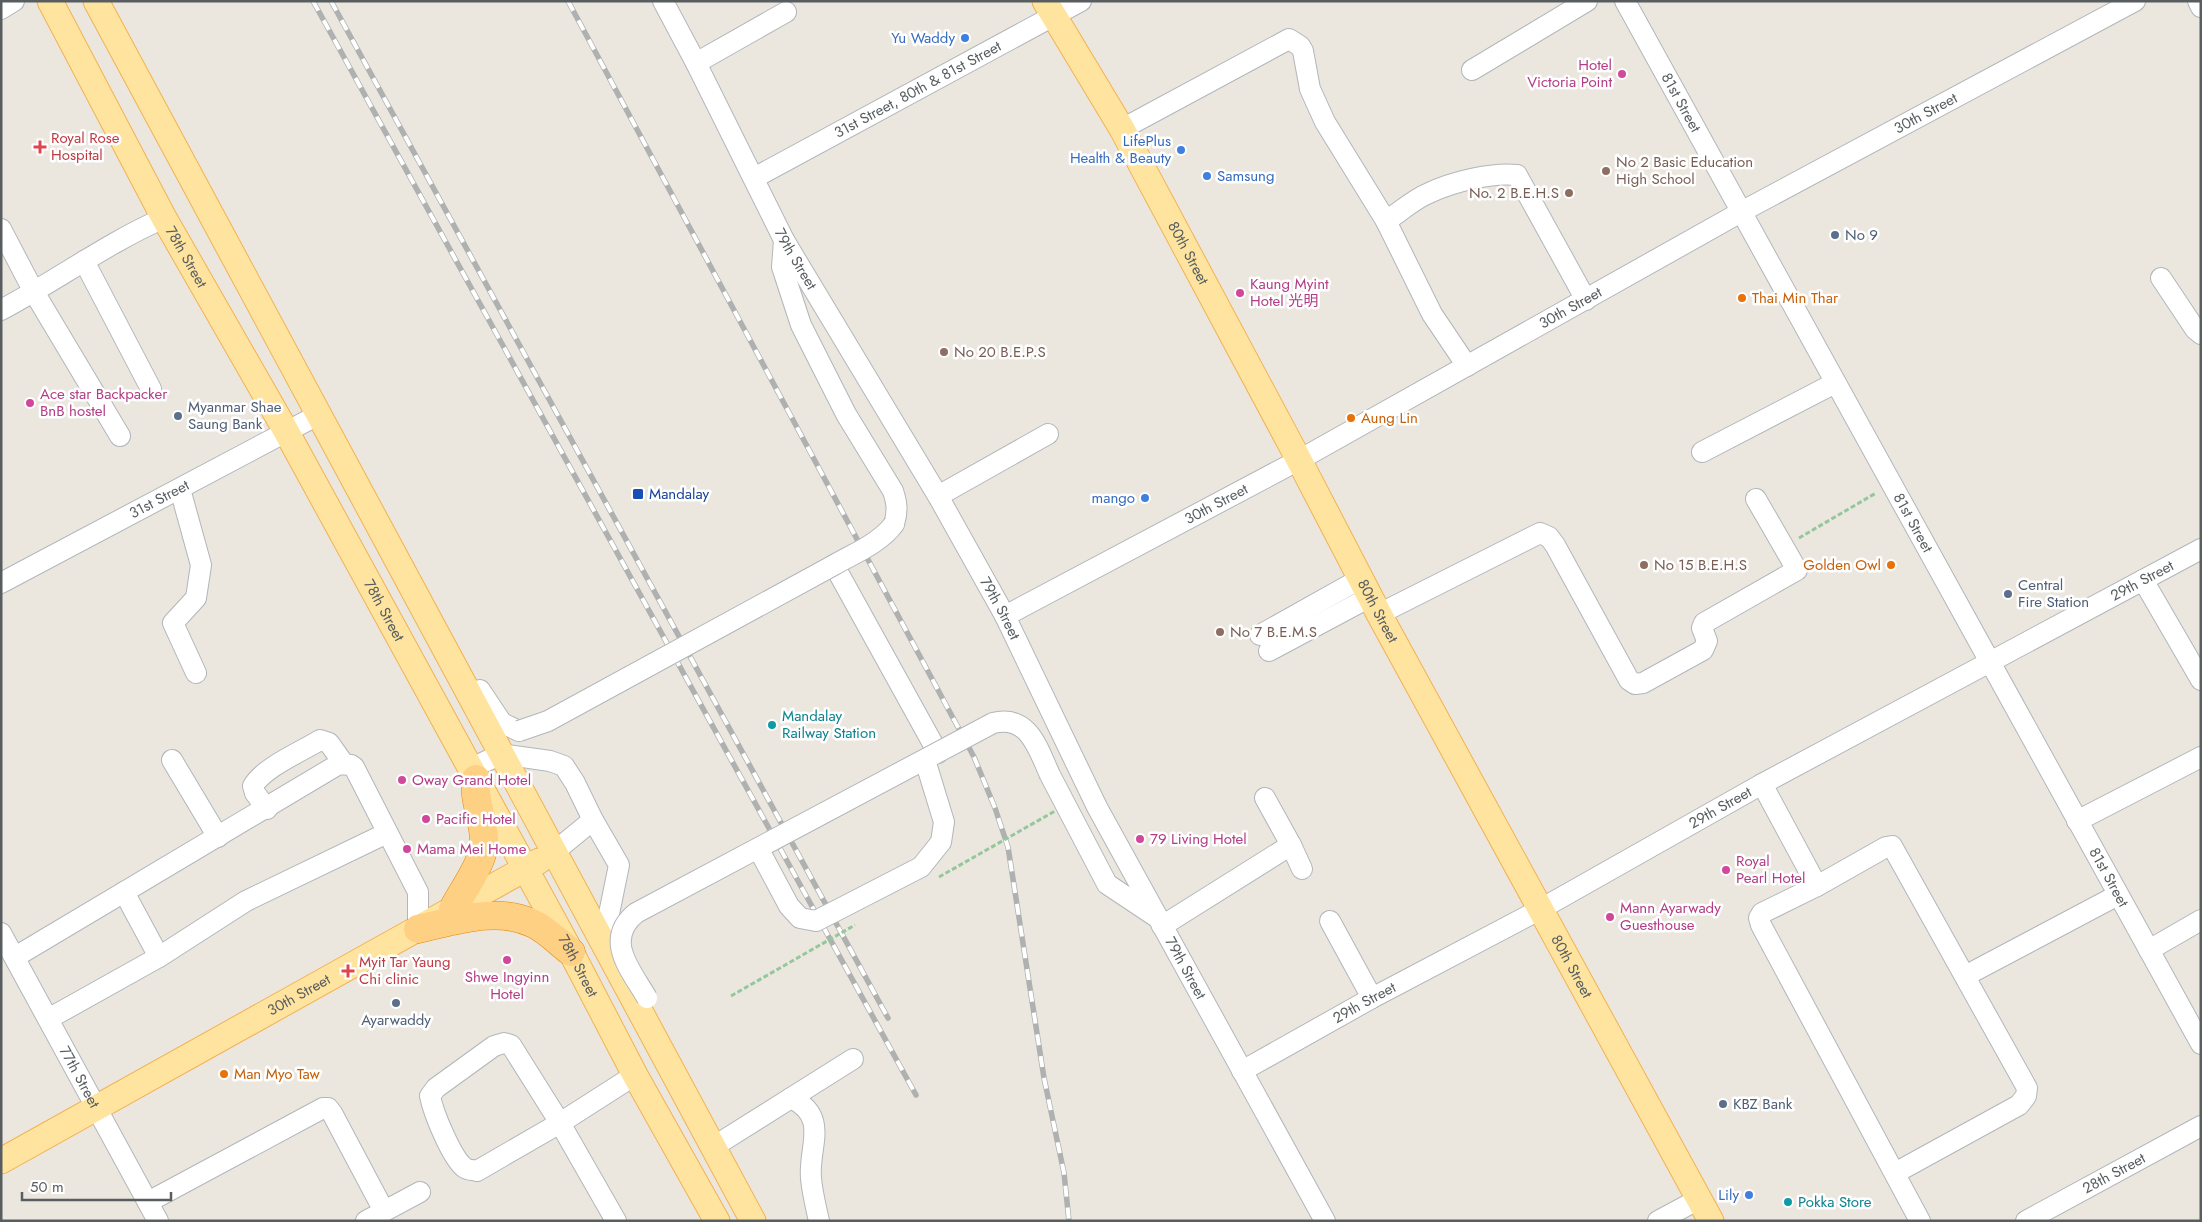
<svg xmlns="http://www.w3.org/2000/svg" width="2202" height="1222" viewBox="0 0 2202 1222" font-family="Jost,'Noto Sans SC',sans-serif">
<rect width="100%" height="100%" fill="#ebe7df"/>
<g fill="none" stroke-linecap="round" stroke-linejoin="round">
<defs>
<g id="minor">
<path id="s1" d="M663,1L696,63L784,240L938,496L1005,616L1097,807L1325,1221"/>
<path id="s2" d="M1625,1L2201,1044"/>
<path d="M2198,1L2201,7"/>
<path d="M1,9L14,1"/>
<path d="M696,63L786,12"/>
<path d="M1472,70L1587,1"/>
<path d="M1122,129L1289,39L1300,46L1303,51L1310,89L1325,122L1386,221L1432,314L1467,366"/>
<path id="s3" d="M754,178L1081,1"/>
<path d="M1386,221C1400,212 1414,199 1429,193C1452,182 1492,172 1517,175L1586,300"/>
<path d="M1,229L34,292L120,436"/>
<path d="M784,240L782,267L801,325L846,414L893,491C897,503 898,511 894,524"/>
<path d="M84,261L151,389"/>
<path d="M2161,278L2195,329L2201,334"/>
<path d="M1,310C56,281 107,243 164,218"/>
<path d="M1702,452L1835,383"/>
<path d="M180,489L201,565L196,598L173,623L196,673"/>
<path d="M938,496L1048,434"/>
<path d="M834,565L938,753"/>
<path d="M2143,580L2201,680"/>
<path id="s4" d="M1,583L318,415"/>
<path d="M1379,614L1540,533L1549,537L1555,545L1629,680L1635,684L1643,683L1703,650L1707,641L1702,628L1704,623L1797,570L1756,499"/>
<path id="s5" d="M1005,616L1299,460L1741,212L2135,1"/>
<path d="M1260,635L1360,579"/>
<path d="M1269,651L1370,597"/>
<path d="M480,690L502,723L519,731"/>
<path d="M172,760L218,837"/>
<path d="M470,769L501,754L550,761L564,766L575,783L593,820L619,865L603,943"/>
<path d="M1050,775L1107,884L1155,916"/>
<path d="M1762,784L1817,886"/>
<path d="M267,809L255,793L253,786C264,767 301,752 320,740L329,743L344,764"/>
<path d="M2077,821L2201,757"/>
<path d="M1291,845L1302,869"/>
<path d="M554,852L593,820"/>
<path d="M124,892L159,957"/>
<path d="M1330,921L1372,998"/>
<path d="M1162,926L1291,845L1265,798"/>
<path id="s6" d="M1,933L158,1221"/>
<path d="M2149,950L2201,920"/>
<path d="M15,957L339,764L351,765L354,767L418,892V929"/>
<path d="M1965,976L2118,895"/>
<path d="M48,1019L159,957L246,901L387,833"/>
<path id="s7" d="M1242,1071L1372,998L1539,910L1762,784L2201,549"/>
<path d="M791,1098L853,1059"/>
<path d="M713,1147L791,1098C830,1117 808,1147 811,1178C812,1192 816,1207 819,1221"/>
<path d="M1895,1173L2019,1105L2026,1096L2027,1088L1892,846L1886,847L1817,886L1762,913L1759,918L1761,925L1920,1221"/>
<path d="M148,1202L323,1108H328L332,1113L384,1211"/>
<path d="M366,1221L420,1192"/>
<path d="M616,1221L560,1123L511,1045L504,1043L494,1046L436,1088L430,1096C433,1112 452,1159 465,1168C468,1170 473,1170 477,1171L560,1123L635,1075"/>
<path d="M1658,1221L1699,1199"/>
<path id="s8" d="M2026,1221L2201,1126"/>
</g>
<g id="major">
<path id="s9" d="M50,1L164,218L286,431L571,952L635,1075L717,1221"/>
<path d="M96,1L753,1221"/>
<path id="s10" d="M1045,1L1122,129L1299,460L1379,614L1711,1221"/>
<path id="s11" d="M1,1161L539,861"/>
</g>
<path id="highway" d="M453,909C462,891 485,861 484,841C484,819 473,801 476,779
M418,929C455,921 497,906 534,924C548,931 559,943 571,952"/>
</defs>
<use href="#minor" stroke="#b2b6ba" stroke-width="22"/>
<use href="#major" stroke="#f2b151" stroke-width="27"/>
<use href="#highway" stroke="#ea8500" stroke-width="29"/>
<path stroke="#95c79d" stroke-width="3" stroke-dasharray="5 2.5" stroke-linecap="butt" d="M1799,538L1876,493"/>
<use href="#minor" stroke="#fff" stroke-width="20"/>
<use href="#major" stroke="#ffe4a0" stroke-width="25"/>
<use href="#highway" stroke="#fdd084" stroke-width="28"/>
<defs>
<path id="rail" d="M313,1L916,1095
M331,1L888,1018
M568,1L974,757L995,808L1008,847L1044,1078L1064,1173L1069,1221"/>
</defs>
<use href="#rail" stroke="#afb0b0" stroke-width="5.5"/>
<use href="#rail" stroke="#fff" stroke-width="4" stroke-dasharray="11" stroke-linecap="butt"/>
<defs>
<path id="minor-bridge" d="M519,731L548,721L834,565C855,553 880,543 894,524
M758,848L789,906L800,918L816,921L921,867L941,842L944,822L925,760
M647,998C631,970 603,940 636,913L993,723C1029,714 1038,749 1050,775"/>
</defs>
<use href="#minor-bridge" stroke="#b2b6ba" stroke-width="22" stroke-linecap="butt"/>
<path stroke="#95c79d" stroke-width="3" stroke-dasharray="5 2.5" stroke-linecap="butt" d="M939,877L1055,811
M731,996L855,925"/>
<use href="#minor-bridge" stroke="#fff" stroke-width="20"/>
</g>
<g fill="#3f7fe0" stroke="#fff" stroke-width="2">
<circle cx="965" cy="38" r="5"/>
<circle cx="1181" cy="150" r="5"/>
<circle cx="1207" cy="176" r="5"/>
<circle cx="1145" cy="498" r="5"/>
<circle cx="1749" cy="1195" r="5"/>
</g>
<g fill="#d1479c" stroke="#fff" stroke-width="2">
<circle cx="1622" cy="74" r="5"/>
<circle cx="1240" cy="293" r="5"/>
<circle cx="30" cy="403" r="5"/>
<circle cx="402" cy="780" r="5"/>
<circle cx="426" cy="819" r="5"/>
<circle cx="1140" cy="839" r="5"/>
<circle cx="407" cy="849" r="5"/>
<circle cx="1726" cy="870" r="5"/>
<circle cx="1610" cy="917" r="5"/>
<circle cx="507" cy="960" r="5"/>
</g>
<g fill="#e0444e" stroke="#fff" stroke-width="2">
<path d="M37.5 139.5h5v5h5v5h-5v5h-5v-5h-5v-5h5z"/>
<path d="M345.5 963.5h5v5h5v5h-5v5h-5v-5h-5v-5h5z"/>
</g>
<g fill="#8d6e63" stroke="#fff" stroke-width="2">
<circle cx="1606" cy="171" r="5"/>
<circle cx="1569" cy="193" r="5"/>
<circle cx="944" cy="352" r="5"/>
<circle cx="1644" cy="565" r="5"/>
<circle cx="1220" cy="632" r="5"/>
</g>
<g fill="#5c6f8a" stroke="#fff" stroke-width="2">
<circle cx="1835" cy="235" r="5"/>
<circle cx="178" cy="416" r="5"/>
<circle cx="2008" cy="594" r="5"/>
<circle cx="396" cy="1003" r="5"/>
<circle cx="1723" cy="1104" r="5"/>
</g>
<g fill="#e8710a" stroke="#fff" stroke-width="2">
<circle cx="1742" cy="298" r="5"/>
<circle cx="1351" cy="418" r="5"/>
<circle cx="1891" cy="565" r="5"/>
<circle cx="224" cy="1074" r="5"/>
</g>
<rect fill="#1a4fb4" stroke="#fff" stroke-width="2" x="632" y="488" width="12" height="12" rx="2.5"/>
<g fill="#0f9aa8" stroke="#fff" stroke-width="2">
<circle cx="772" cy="725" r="5"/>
<circle cx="1788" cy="1202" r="5"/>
</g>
<g text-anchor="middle" stroke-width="5" stroke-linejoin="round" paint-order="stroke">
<g font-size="15" fill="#366cbe" stroke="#fff" text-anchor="end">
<text x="955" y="43">Yu Waddy</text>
<text x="1171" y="146">LifePlus<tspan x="1171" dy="17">Health &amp; Beauty</tspan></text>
<text x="1217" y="181" text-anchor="start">Samsung</text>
<text x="1135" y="503">mango</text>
<text x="1739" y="1200">Lily</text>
</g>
<g font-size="15" fill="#b23c85" stroke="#fff" text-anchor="start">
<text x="1612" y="70" text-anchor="end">Hotel<tspan x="1612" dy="17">Victoria Point</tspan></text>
<text x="1250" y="289">Kaung Myint<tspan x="1250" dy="17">Hotel 光明</tspan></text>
<text x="40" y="399">Ace star Backpacker<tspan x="40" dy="17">BnB hostel</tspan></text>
<text x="412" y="785">Oway Grand Hotel</text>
<text x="436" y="824">Pacific Hotel</text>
<text x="1150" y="844">79 Living Hotel</text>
<text x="417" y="854">Mama Mei Home</text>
<text x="1736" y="866">Royal<tspan x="1736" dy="17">Pearl Hotel</tspan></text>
<text x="1620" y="913">Mann Ayarwady<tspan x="1620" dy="17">Guesthouse</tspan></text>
<text x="507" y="982" text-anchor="middle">Shwe Ingyinn<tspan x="507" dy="17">Hotel</tspan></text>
</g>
<g font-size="15" fill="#585d60" stroke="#fff">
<text dy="5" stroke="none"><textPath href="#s3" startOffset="186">31st Street, 80th &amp; 81st Street</textPath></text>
<text dy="5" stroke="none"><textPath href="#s2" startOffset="116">81st Street</textPath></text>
<text dy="5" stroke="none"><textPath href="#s5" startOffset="1049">30th Street</textPath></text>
<text dy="5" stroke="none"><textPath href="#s10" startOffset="290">80th Street</textPath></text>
<text dy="5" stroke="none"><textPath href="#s9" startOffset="290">78th Street</textPath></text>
<text dy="5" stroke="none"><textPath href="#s1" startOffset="290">79th Street</textPath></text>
<text dy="5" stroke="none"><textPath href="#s5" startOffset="644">30th Street</textPath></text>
<text dy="5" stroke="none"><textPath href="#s4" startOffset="179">31st Street</textPath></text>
<text dy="5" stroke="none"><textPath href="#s5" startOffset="239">30th Street</textPath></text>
<text dy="5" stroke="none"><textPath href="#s2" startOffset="596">81st Street</textPath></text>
<text dy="5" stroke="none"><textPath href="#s7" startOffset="1025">29th Street</textPath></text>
<text dy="5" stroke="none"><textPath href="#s1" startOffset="695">79th Street</textPath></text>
<text dy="5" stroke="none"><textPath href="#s9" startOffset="695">78th Street</textPath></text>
<text dy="5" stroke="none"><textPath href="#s10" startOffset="695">80th Street</textPath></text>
<text dy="5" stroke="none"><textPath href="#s7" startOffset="546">29th Street</textPath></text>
<text dy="5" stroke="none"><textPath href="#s2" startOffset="1001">81st Street</textPath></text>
<text dy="5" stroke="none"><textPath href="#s9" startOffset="1100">78th Street</textPath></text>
<text dy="5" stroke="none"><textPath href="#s10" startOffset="1100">80th Street</textPath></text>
<text dy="5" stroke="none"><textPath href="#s1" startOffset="1100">79th Street</textPath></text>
<text dy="5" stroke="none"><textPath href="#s11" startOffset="341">30th Street</textPath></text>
<text dy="5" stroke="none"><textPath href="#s7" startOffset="140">29th Street</textPath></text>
<text dy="5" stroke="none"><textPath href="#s6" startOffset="164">77th Street</textPath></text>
<text dy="5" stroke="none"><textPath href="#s8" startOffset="100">28th Street</textPath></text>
</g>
<g font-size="15" fill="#be3a42" stroke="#fff" text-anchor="start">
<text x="51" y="143">Royal Rose<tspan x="51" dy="17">Hospital</tspan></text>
<text x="359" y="967">Myit Tar Yaung<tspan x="359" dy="17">Chi clinic</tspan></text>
</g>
<g font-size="15" fill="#785e54" stroke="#fff" text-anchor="start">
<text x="1616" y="167">No 2 Basic Education<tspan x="1616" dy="17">High School</tspan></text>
<text x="1559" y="198" text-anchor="end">No. 2 B.E.H.S</text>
<text x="954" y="357">No 20 B.E.P.S</text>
<text x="1654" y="570">No 15 B.E.H.S</text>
<text x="1230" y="637">No 7 B.E.M.S</text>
</g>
<g font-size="15" fill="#4e5e75" stroke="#fff" text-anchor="start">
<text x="1845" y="240">No 9</text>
<text x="188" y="412">Myanmar Shae<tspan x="188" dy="17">Saung Bank</tspan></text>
<text x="2018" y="590">Central<tspan x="2018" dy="17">Fire Station</tspan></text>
<text x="396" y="1025" text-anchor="middle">Ayarwaddy</text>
<text x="1733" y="1109">KBZ Bank</text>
</g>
<g font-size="15" fill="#c56008" stroke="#fff" text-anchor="start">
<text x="1752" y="303">Thai Min Thar</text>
<text x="1361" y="423">Aung Lin</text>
<text x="1881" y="570" text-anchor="end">Golden Owl</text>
<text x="234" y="1079">Man Myo Taw</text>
</g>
<g font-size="15" fill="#164399" stroke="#fff" text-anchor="start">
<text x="649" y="499">Mandalay</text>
</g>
<g font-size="15" fill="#0d838f" stroke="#fff" text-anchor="start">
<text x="782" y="721">Mandalay<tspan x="782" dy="17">Railway Station</tspan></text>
<text x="1798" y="1207">Pokka Store</text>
</g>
</g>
<rect width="2202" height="1222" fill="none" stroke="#585d60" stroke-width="5"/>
<path d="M22 1192v8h149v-8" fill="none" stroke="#585d60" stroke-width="2.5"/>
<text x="30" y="1192" font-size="15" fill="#585d60" stroke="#ffffff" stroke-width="4" paint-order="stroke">50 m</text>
</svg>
